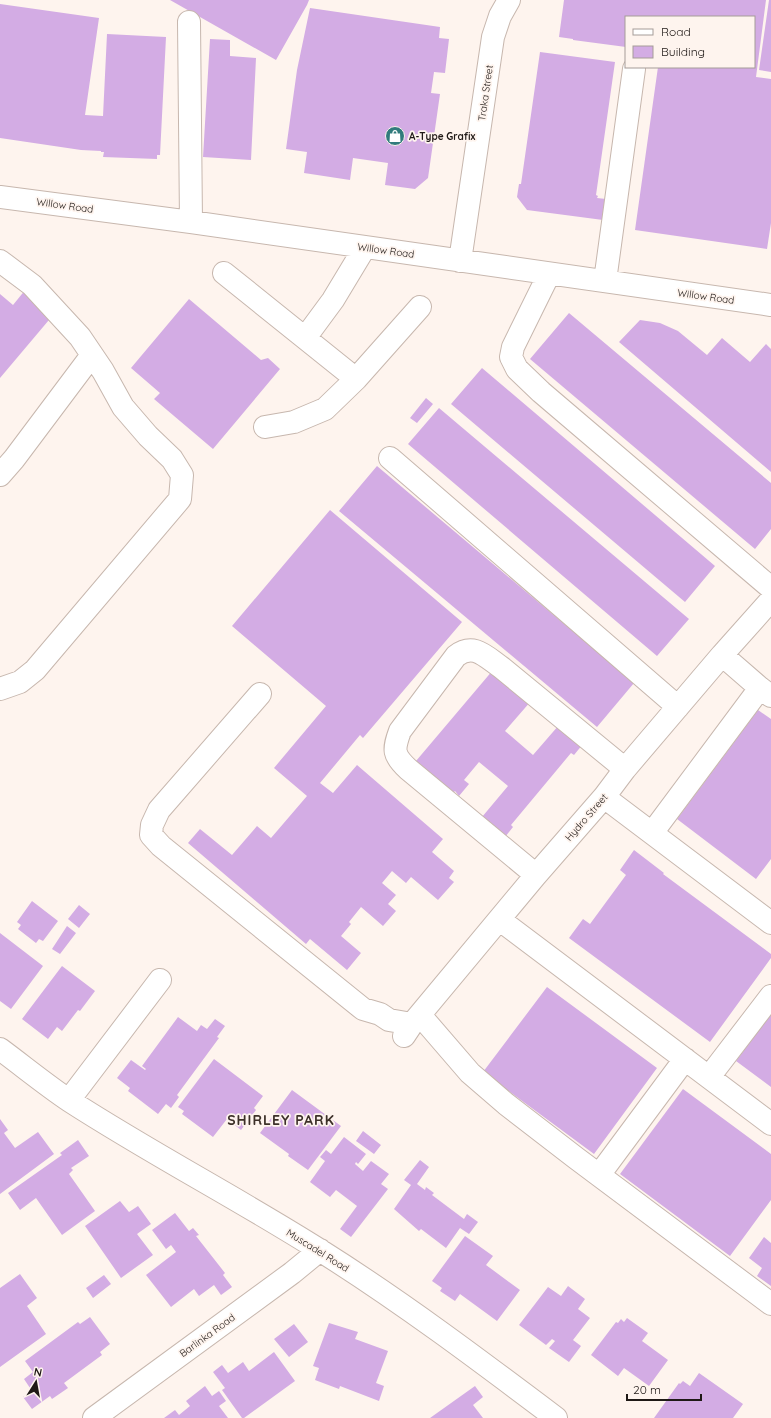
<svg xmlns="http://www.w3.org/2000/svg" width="771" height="1418" viewBox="0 0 771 1418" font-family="Quicksand,sans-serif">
<rect width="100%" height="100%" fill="#fef4ee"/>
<path fill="#d3ace4" d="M170,0H309L307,5L276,60Z
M564,0H766L756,77L771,79V223L767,249L635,230L658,67H754V17H626V47L573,40V39L559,37Z
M769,0H771V72L759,70Z
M0,4L99,18L85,115L103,116L107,34L166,37L160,155H157V159L103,157L104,152H101V151L81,150L0,138Z
M310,8L440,27L439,38L449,39L445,73L434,72L431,93L440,94L428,178L415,189L385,185L388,163L353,158L350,180L304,173L307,152L286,149L297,70Z
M210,39L230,40V56L256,58L251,160L203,157Z
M540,52L615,62L596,195L598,196L597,198L606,199L603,220L527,210L517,197L519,184H521Z
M26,289L54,314L0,378V294L13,305Z
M189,299L261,360L268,358L280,369L213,449L154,399L160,393L131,368Z
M569,313L771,483V529L755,549L530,359Z
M640,320L660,323L678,331L707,355L722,338L750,362L766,344L771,349V472L619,342Z
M482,368L715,566L685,602L451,404Z
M426,398L433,404L417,423L410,418Z
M439,408L689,619L657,656L408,444Z
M377,466L634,683L597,727L339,511Z
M330,510L462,622L363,738L360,735L320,783L333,793L357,765L443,839L432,852L454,871L449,878L454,882L438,900L411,877L406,883L392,871L382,883L396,895L388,904L396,911L383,926L361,907L349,922L351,924L341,936L361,953L347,970L310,939L306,944L188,843L200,829L232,855L257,826L271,838L307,796L274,768L326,706L232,626Z
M493,670L531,701L505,731L533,755L559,725L583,744L574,755L571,753L511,825L513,827L505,837L482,817L508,786L479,762L464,780L469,784L459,796L455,791L453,793L416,761Z
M758,710L771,719V859L756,879L677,819Z
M634,850L664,873L663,874L771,954V958L710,1042L569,938L583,919L590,924L626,875L620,870Z
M32,901L58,921L43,941L39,939L36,943L18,929L21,925L17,922Z
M79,905L90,914L79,928L68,919Z
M67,926L76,933L60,954L52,949Z
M0,933L43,966L11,1009L0,1001Z
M62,966L95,991L80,1011L78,1010L62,1031L57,1027L48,1039L22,1019Z
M547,987L657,1068L594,1154L483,1072Z
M771,1014V1087L736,1061Z
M178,1017L197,1031L201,1025L207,1029L215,1019L225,1026L217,1037L219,1038L177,1095L179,1097L171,1108L166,1104L158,1114L128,1091L130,1088L117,1078L131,1060L145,1070L146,1069L142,1066Z
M214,1059L263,1096L254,1108L256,1110L241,1130L227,1119L213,1137L182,1114L184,1111L178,1107Z
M683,1089L771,1154V1200L730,1256L620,1174Z
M292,1090L341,1126L308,1170L288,1156L289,1154L260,1133Z
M0,1119L8,1130L4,1133L15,1148L38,1132L54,1154L0,1194Z
M363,1131L381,1145L374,1154L356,1141Z
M344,1137L366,1154L358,1164L356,1162L355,1164L363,1171L371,1161L389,1174L381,1184L388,1189L351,1237L340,1229L357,1206L336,1190L330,1197L310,1182L325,1161L320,1157L326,1150L331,1154Z
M78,1140L89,1156L71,1168L73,1170L69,1174L95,1211L62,1235L36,1198L20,1210L8,1193L62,1155L60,1153Z
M420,1160L429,1167L417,1184L425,1190L426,1187L434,1193L432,1195L464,1219L467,1214L478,1222L469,1234L460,1228L446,1248L421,1229L419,1231L394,1209L411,1185L404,1180Z
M120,1201L129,1212L138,1206L151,1224L137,1234L153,1255L121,1278L85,1226Z
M175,1213L189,1231L193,1228L199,1235L196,1236L225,1273L223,1275L232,1287L221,1295L214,1285L199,1296L194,1289L171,1307L146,1275L176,1252L171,1245L166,1249L152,1230Z
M465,1236L493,1256L486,1265L520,1290L497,1321L460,1294L455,1301L440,1291L442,1288L432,1281Z
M764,1237L771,1243V1286L757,1276L762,1268L749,1258Z
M20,1274L37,1298L27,1306L46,1334L0,1367V1288Z
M104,1275L111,1284L93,1298L86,1288Z
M568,1286L585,1299L578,1309L590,1318L573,1340L581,1346L569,1362L549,1348L555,1341L552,1339L546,1345L519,1325L548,1287L561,1296Z
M90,1317L110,1344L100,1352L102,1355L64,1383L68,1388L52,1399L50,1396L32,1409L23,1397L32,1391L24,1379L33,1372L25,1361L78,1322L80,1324Z
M627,1318L648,1333L642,1341L668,1360L649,1386L624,1368L618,1376L591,1355L616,1322L618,1323L621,1319L624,1322Z
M329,1323L358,1332L355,1339L388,1351L376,1383L384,1386L379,1401L340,1386L339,1389L315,1380L319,1368L313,1366Z
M294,1324L308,1342L289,1357L274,1339Z
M274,1352L295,1381L244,1418H242L222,1390L225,1388L213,1372L222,1365L228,1373L243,1362L249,1371Z
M699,1373L743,1404L733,1418H654L679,1383L680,1384L683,1381L690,1386Z
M205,1386L212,1396L219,1391L226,1401L219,1406L228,1418H164L175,1410L179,1415L190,1406L186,1401Z
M475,1386L483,1397L473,1405L483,1418H430Z"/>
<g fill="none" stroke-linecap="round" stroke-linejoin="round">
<defs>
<path id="minor" d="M189,22L191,222
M0,197L191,222L771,305
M0,261L32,285L80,337L103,371L123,407L148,436L172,459L182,475L180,499L35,670L20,682L0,689
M460,261L493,37L500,16L509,0
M224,273L356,379
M549,274L513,347L511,357L517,369L541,392L771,588
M605,281L634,69
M305,338L333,300L365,247
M265,427L294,422L325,409L356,379L420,307
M390,458L678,707
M0,475L14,459L92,355
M722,655L760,688L771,696
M260,694L159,810L152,825L151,835L161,846L363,1009L380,1014L389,1020L412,1024
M604,797L771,923
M652,833L760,688
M536,875L408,769C393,755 393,750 400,731L456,656C474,642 486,657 502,668L625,769
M500,920L771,1124
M420,1015L470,1073L506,1104L576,1158L771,1304
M404,1036L412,1024L536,875L604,797L625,769L722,655L771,600
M0,1049C23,1066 46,1085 70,1101C152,1154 239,1199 321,1251C402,1302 479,1360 556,1418
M709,1077L771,996
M69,1100L160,980
M599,1175L685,1059
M94,1418L292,1273L320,1250"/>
</defs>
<use href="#minor" stroke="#c7b7ae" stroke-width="24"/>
<use href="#minor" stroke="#fff" stroke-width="22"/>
</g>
<defs>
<symbol id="shop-disc" viewBox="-11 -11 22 22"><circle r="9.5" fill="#317b7c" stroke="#fef4ee"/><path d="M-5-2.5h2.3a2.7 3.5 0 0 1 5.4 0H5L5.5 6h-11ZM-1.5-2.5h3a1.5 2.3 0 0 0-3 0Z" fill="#fff"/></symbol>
</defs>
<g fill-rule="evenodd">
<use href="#shop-disc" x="384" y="125" width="22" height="22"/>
</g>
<g text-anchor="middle" stroke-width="3.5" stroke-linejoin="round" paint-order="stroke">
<g font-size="10" fill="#1f1916" stroke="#fef4ee">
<text transform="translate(485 93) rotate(-82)" y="4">Traka Street</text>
<text transform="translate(65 205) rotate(8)" y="4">Willow Road</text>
<text transform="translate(386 250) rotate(8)" y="4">Willow Road</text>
<text transform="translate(706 296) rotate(8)" y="4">Willow Road</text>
<text transform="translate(586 817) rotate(-49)" y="4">Hydro Street</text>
<text transform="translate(318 1250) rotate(32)" y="4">Muscadel Road</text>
<text transform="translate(207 1335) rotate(-36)" y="4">Barlinka Road</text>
</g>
<g font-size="10" font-weight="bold" fill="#1f1916" stroke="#fef4ee" text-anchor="start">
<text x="409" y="140">A-Type Grafix</text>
</g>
<g font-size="14" font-weight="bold" letter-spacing="1" fill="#3d3029" stroke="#fef4ee">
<text x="281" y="1125">SHIRLEY PARK</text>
</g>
</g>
<rect x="625" y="16" width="130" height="52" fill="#fef4ee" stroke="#a59c98"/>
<rect x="633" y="29" width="20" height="6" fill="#ffffff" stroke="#a59c98"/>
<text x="661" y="36" font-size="12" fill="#1f1916">Road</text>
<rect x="633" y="46" width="20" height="12" fill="#d3ace4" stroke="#a59c98"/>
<text x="661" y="56" font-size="12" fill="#1f1916">Building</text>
<g transform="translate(36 1382) rotate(11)" stroke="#fef4ee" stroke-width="3" paint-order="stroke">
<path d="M0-3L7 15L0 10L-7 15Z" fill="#1f1916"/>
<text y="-6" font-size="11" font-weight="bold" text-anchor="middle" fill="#1f1916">N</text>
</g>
<path d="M627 1394v6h74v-6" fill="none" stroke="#1f1916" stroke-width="2"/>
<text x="633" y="1394" font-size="12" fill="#1f1916" stroke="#fef4ee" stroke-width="3" paint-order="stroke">20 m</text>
</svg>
